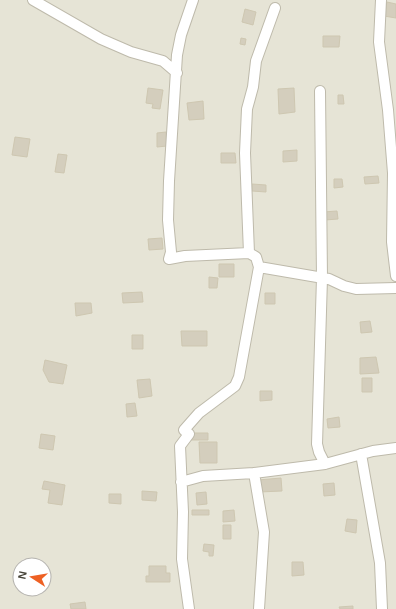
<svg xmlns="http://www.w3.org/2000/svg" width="396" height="609" viewBox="0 0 396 609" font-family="Arial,sans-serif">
<rect width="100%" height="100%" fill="#f3f1e7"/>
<path fill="#e6e4d6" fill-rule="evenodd" d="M0,0H396V609H0ZM20,565H44V589H20Z"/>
<path fill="#d4cebd" stroke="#cec7b1" d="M387,2L396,4V18L384,16Z
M245,9L256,12L253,25L242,22Z
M323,36H340L339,47H323Z
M241,38L246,39L245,45L240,44Z
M148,88L163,90L160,109L152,108L153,104L146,103Z
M294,88L295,112L279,114L278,89Z
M338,95H343L344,104H338Z
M203,101L204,119L189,120L187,103Z
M166,132L167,146L157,147V133Z
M15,137L30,139L27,157L12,155Z
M297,150V161L283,162V151Z
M221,153H235L236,163H221Z
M58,154L67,155L64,173L55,172Z
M378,176L379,183L365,184L364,177Z
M334,179H342L343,187L334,188Z
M252,184L266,185V192L252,191Z
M337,211L338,219L325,220L323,212Z
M162,238L163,249L149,250L148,239Z
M219,264H234V277H219Z
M209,277L218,278L217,288H209Z
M142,292L143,302L123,303L122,293Z
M265,293H275V304H265Z
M75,303H91L92,313L76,316Z
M370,321L372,332L361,333L360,322Z
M181,331H207V346H182Z
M132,335H143V349H132Z
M376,357L379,373L360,374V358Z
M45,360L67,365L63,384L49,382L43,370Z
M362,378H372V392H362Z
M150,379L152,396L139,398L137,380Z
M260,391H272V400L260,401Z
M135,403L137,416L127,417L126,404Z
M339,417L340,427L328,428L327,419Z
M191,433H208V440H191Z
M41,434L55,436L53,450L39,448Z
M199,442H217V463H200Z
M281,478L282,491L259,492L258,480Z
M44,481L65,485L62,505L48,503L50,490L42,489Z
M334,483L335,495L324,496L323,484Z
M142,491L157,492L156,501L142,500Z
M206,492L207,504L197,505L196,493Z
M109,494H121V504L109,503Z
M192,510H209V515H192Z
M234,510L235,521L223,522V511Z
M347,519L357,520L356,533L345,531Z
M223,525H231V539H223Z
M204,544L214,545L213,556H209V552L203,551Z
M292,562H303L304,575L292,576Z
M149,566H166V573H170V582H146V576H149Z
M85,602L86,609H71L70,604Z
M353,606V609H340L339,607Z"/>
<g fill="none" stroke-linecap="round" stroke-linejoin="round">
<defs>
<path id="minor" d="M33,0L101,39L131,52L163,61L177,73
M193,0L181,35L177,55L169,181L168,220L171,252L169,259L185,256L249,253
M381,0L379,42L388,110L393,173L392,242L396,276
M320,91L322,278L317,444L319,452L325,464
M259,267L329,279L344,286L356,289L396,288
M361,454L380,563L382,609
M254,473L264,532L259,609
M181,482L203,476L254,473L325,464L373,451L396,448
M189,609L182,559L183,512L180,446L189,434L184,430L199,413L235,386L239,377L259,267L256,257L249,253L245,153L247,109L253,87L256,61L275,8"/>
</defs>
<use href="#minor" stroke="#bebaab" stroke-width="12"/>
<use href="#minor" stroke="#fff" stroke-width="10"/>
</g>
<g transform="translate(32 577) rotate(282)"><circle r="19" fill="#ffffff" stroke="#b5b3af"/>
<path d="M0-3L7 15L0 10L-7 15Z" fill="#ee6124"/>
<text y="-6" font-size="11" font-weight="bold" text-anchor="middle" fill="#454237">N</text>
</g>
</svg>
